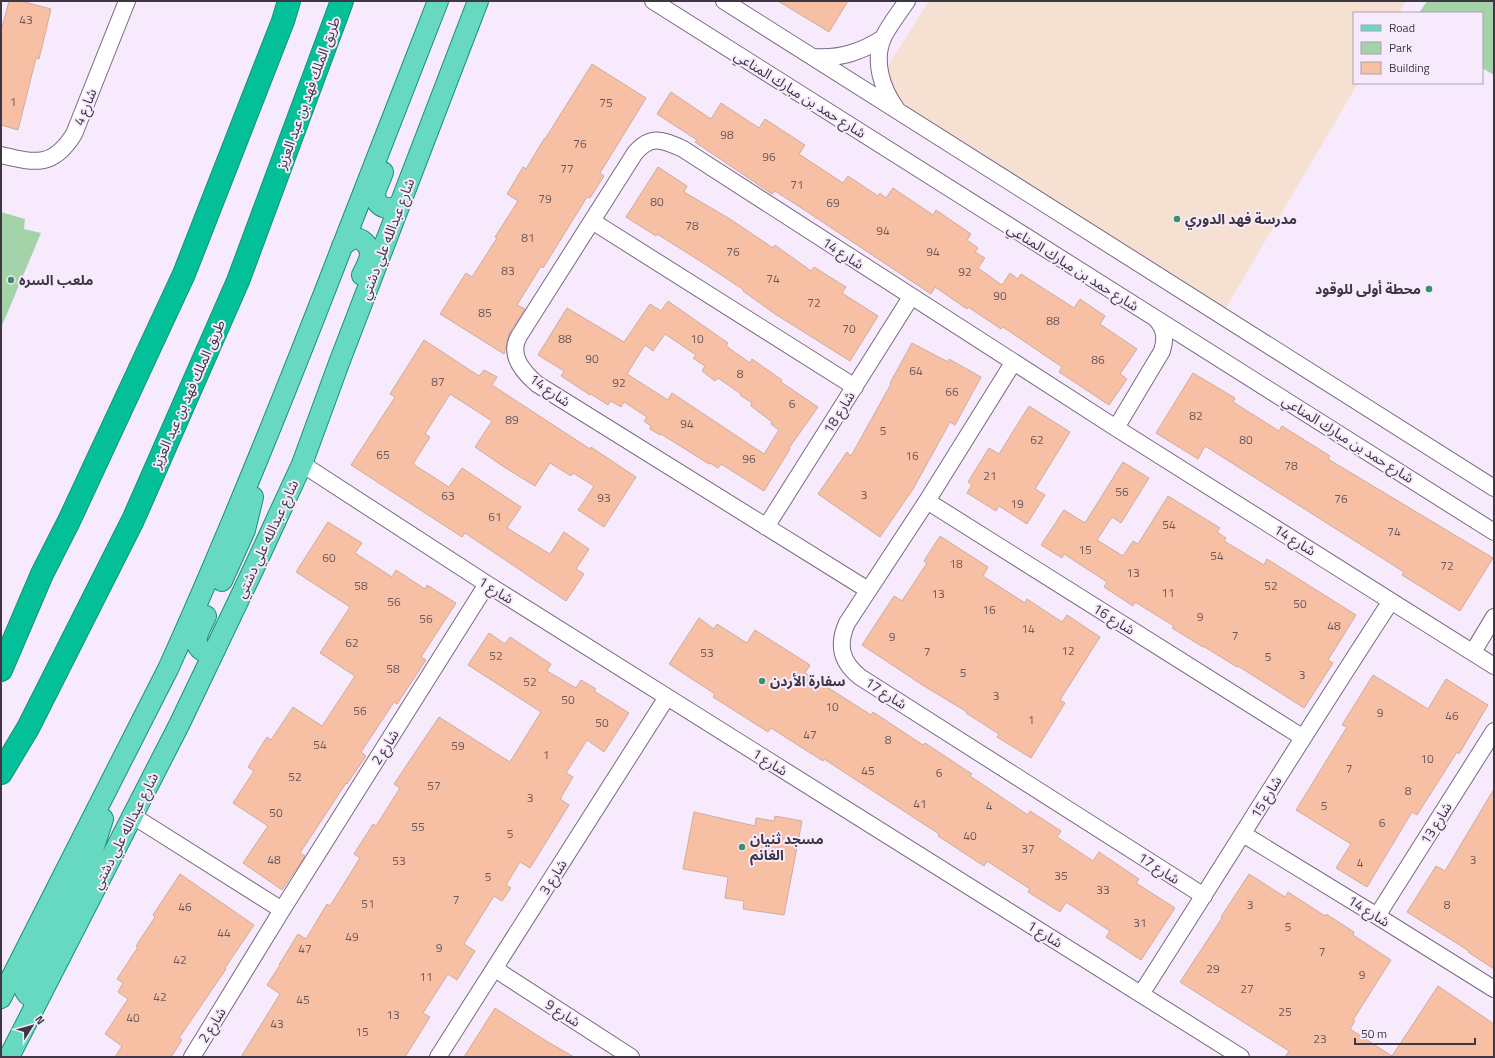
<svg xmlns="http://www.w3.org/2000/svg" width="1495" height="1058" viewBox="0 0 1495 1058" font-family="'Titillium Web','Noto Sans Arabic',sans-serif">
<rect width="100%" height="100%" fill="#f6eafc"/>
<path fill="#f5e0d2" d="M929,1H1406L1399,13H1354V83H1358L1224,311L928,127L880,78Z"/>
<path fill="#a4d3aa" d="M1427,1H1494V75L1482,68V13H1419Z
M1,212L25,219L24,229L41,233L1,328Z"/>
<path fill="#f7bfa4" stroke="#cfad9d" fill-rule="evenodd" d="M9,1H21L51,9L39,59L36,58L18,130L1,125V31Z
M778,1H848L829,32Z
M592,64L646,98L600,173L604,176L590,198L587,197L543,268L541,266L517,305L525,309L510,332L504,354L440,314L466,273L472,277L497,238L495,237L518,201L507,194L523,167L526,169L544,139H545Z
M671,92L711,119L721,103L759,128L765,119L805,145L799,154L843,183L848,176L878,196L880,193L886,198L893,188L933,215L936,210L971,234L967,240L978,248L975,252L985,258L978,268L1002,285L1010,273L1018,279L1021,274L1074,308L1080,299L1105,316L1100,324L1137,349L1120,374L1127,379L1109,405L1059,372L1062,367L1003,327L1001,329L968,307L967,309L935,287L931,294L806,211L775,191L772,194L695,142L697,140L657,114Z
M658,167L687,186L684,192L730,219L773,248L775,245L811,271L814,267L846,287L842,293L878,316L850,361L775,314L743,291L744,290L697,259L657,234L656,236L626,217Z
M668,301L728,343L726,346L750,363L752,359L782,380L781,382L818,407L789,448L790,449L764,491L721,464L718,468L710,463L709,464L661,434L660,435L650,429L651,426L644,421L647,417L624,402L621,407L611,401L608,405L591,394L590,395L561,376L564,371L538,355L567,308L624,342L650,304L661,311ZM665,334L696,355L693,358L705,366L702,371L715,381L718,378L741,394L740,395L752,403L751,406L772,422L771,424L779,430L764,454L672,393L668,400L627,374L645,345L653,351Z
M424,340L479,376L484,370L497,377L492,385L590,449L591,447L636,477L604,527L578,510L594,486L573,473L571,476L550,463L535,486L504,467L475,447L492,421L450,394L425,434L430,437L413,464L449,487L462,468L521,507L507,528L550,554L564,532L589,549L576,569L584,574L566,601L465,533L462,537L351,465L395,397L390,394Z
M912,343L948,362L949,359L981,377L955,425L950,422L913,489L880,537L818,494L847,452L851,456L891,384L890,383Z
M1193,373L1235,398L1233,402L1279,431L1282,426L1330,456L1328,459L1493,558L1460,611L1402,575L1404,572L1205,446L1198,459L1156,433Z
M1029,406L1070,432L1035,489L1045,495L1027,524L999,506L996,511L967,493L972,485L968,482L989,448L999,454Z
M1123,462L1149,478L1121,523L1112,517L1097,540L1123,556L1133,541L1138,544L1168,496L1220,528L1217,532L1226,538L1224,541L1264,565L1267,559L1356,615L1328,660L1333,663L1304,708L1238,666L1237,667L1203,646V647L1172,628L1174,626L1135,602L1133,606L1104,587L1107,582L1064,554L1062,558L1041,545L1064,510L1085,523Z
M328,522L362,543L355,553L392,577L396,570L425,589L427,585L456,603L421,657L426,660L397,704L394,702L361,752L366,756L347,784L346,783L300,853L305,856L282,890L243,863L268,826L233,803L254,771L248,767L267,737L271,740L293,707L322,726L355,676L320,653L350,607L296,572Z
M940,536L988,567L983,576L1025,603L1027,599L1062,622L1067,615L1100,637L1060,700L1065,703L1031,758L997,737L999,734L966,713L967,712L924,686L862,645L894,596L902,601L927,563L924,561Z
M699,618L714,629L717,624L747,643L755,630L810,665L805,673L871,715L873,712L923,745L925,743L972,774L970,776L1028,815L1030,811L1061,831L1057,837L1093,861L1099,852L1139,879L1136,883L1175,908L1141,960L1106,937L1110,931L1066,902L1060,912L1028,892L1030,889L987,861L984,866L938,836L939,834L824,759L823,761L771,728L768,732L713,697L715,694L669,664Z
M489,633L505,644L510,637L551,664L547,671L576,688L581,680L596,689L594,691L629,713L604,752L587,740L566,773L573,777L560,799L569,805L530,868L520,862L506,885L511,888L502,901L494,896L464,944L475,951L457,980L448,974L423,1013L430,1017L405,1057H241L280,994L267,985L280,965H279L298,934L306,939L327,904L330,906L360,858L354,854L373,824L376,826L400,788L394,784L439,717L510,762L541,712L468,665Z
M1373,675L1428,709L1446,679L1488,705L1459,754L1457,752L1417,815L1412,812L1367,887L1336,868L1351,844L1296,810L1347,727L1342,725Z
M1494,789V969L1468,952L1469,951L1407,912L1436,866L1445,871Z
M694,812L755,826L756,818L774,821L775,816L802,821L784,915L743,909L744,901L725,898L728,877L683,869Z
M180,874L254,925L225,968L226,969L179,1038L182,1040L171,1057H115L122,1046L105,1034L128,999L118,992L123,983L117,979L138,947L136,946L155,917L153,915Z
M1249,874L1285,897L1288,892L1325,916L1326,914L1354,932L1353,935L1391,960L1353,1020L1355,1021L1350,1029L1392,1056L1438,986L1494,1024V1057H1285L1289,1051L1180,982L1222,918L1221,917Z
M495,1008L543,1039L574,1057H464Z"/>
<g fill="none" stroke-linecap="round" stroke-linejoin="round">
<defs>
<path id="minor" d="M653,1L1494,532
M724,1L1494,488
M814,57C840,59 861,52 883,38
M896,108C882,89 873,61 883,38C889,25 899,13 907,1
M1,155C35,163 53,168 74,134L127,1
M592,221L855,387
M1013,363L927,501L847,623C837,645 841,662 860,677L1204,896
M1116,428L1162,351C1166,338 1165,329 1156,319
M302,464L487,584L1241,1057
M927,501L1302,737
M766,527L911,297
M868,590L537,384C523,372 508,355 519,336L635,153C651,134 663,140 683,149L1116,428L1494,666
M1473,652L1494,617
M133,816L282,910
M1243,834L1377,916L1494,989
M1377,916L1494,731
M495,969L631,1057
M1141,994C1225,863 1306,731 1391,601
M192,1057L282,910L487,584
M438,1057L667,697"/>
<path id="major" d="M383,172C381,179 376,187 375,194C375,209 393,212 401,203
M342,246C346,243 349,240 353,239C361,236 370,246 370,254C370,260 365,269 362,275
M222,581L245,530L253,497
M206,616C202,626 189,643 203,651C207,654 211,652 215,650
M39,997C31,999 26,995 24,988L25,983L94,847L103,819
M1,998L168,669C231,530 287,389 342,247C374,165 406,83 438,1
M9,1057L179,725L254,568L302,464L339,363L478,1"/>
<path id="highway" d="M1,670L42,574L69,521L184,274L283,21L289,1
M1,773L28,728L133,520L238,281L342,1"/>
</defs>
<use href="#minor" stroke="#7a6983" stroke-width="18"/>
<use href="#major" stroke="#18907a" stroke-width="22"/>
<use href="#highway" stroke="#18907a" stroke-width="24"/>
<use href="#minor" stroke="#fff" stroke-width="16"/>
<use href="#major" stroke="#68d9c1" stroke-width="20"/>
<use href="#highway" stroke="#03c098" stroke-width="22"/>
</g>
<g fill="#399166" stroke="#f6eafc" stroke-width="1.5">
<circle cx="1177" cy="219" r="4"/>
<circle cx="11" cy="280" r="4"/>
<circle cx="1429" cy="289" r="4"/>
<circle cx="762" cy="681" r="4"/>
<circle cx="742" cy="847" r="4"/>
</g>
<g text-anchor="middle" stroke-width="4" stroke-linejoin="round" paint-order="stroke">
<g font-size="12" fill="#6c585a">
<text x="26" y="24">43</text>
<text x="13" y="106">1</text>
<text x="606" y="107">75</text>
<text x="727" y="139">98</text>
<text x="580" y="148">76</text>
<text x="769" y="161">96</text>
<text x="567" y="173">77</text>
<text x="797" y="189">71</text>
<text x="545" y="203">79</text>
<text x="657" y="206">80</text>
<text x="833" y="207">69</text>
<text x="692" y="230">78</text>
<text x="883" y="235">94</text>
<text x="528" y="242">81</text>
<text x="733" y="256">76</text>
<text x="933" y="256">94</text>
<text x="508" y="275">83</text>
<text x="965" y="276">92</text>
<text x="773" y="283">74</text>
<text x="1000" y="300">90</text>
<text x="814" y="307">72</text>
<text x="485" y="317">85</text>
<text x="1053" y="325">88</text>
<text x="849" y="333">70</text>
<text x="565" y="343">88</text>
<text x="697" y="343">10</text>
<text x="592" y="363">90</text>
<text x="1098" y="364">86</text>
<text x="916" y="375">64</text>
<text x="740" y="378">8</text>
<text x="438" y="386">87</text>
<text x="619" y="387">92</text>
<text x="952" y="396">66</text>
<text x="792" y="408">6</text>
<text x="1196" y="420">82</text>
<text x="512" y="424">89</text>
<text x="687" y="428">94</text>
<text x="883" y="435">5</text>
<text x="1037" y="444">62</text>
<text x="1246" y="444">80</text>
<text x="383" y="459">65</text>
<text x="912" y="460">16</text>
<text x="749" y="463">96</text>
<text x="1291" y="470">78</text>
<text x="990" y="480">21</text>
<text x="1122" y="496">56</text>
<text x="864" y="499">3</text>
<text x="448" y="500">63</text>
<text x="604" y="502">93</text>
<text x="1341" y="503">76</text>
<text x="1017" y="508">19</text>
<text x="495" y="521">61</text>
<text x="1169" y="529">54</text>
<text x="1394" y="536">74</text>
<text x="1085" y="554">15</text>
<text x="1217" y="560">54</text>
<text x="329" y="562">60</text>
<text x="956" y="568">18</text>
<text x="1447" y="570">72</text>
<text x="1133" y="577">13</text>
<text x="361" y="590">58</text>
<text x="1271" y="590">52</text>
<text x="1168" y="597">11</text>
<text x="938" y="598">13</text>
<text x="394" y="606">56</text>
<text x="1300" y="608">50</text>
<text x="989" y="614">16</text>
<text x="1200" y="621">9</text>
<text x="426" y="623">56</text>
<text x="1334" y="630">48</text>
<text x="1028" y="633">14</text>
<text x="1235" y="640">7</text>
<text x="892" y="641">9</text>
<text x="352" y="647">62</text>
<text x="1068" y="655">12</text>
<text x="927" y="656">7</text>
<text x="707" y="657">53</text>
<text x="496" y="660">52</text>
<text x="1268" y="661">5</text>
<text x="393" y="673">58</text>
<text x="963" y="677">5</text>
<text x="1302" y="679">3</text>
<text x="530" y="686">52</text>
<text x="996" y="700">3</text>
<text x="568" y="704">50</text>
<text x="832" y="711">10</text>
<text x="360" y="715">56</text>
<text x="1380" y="717">9</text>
<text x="1452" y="720">46</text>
<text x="1031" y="724">1</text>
<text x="602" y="727">50</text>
<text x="810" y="739">47</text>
<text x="888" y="744">8</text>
<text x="320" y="749">54</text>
<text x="458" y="750">59</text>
<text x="546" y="759">1</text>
<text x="1427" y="763">10</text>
<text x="1349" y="773">7</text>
<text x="868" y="775">45</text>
<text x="939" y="777">6</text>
<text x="295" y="781">52</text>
<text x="434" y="790">57</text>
<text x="1408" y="795">8</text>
<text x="530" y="802">3</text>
<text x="920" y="808">41</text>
<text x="989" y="810">4</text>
<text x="1324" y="810">5</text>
<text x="276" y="817">50</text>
<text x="1382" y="827">6</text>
<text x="418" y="831">55</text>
<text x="510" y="838">5</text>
<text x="970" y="840">40</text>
<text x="1028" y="853">37</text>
<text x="274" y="864">48</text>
<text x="1473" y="864">3</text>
<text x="399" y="865">53</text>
<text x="1360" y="867">4</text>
<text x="1061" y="880">35</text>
<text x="488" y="881">5</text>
<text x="1103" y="894">33</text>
<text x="456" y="904">7</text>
<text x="368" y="908">51</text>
<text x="1250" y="909">3</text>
<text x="1447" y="909">8</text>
<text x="185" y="911">46</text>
<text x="1140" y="927">31</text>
<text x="1288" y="931">5</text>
<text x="224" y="937">44</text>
<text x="352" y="941">49</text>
<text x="439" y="952">9</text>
<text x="305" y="953">47</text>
<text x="1322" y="956">7</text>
<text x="180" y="964">42</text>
<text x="1213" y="973">29</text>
<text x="1362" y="979">9</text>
<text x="426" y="981">11</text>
<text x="1247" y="993">27</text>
<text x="160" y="1001">42</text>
<text x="303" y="1004">45</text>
<text x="1285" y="1016">25</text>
<text x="393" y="1019">13</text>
<text x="133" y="1022">40</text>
<text x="277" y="1028">43</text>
<text x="362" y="1036">15</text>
<text x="1320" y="1043">23</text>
</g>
<g font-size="14" fill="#3e3642" stroke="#f6eafc">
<text transform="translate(308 93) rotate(-70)" y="5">طريق الملك فهد بن عبد العزيز</text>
<text transform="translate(800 94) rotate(32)" y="5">شارع حمد بن مبارك المناعي</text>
<text transform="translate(85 107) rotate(-68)" y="5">شارع 4</text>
<text transform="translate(387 239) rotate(-69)" y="5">شارع عبدالله علي دشتي</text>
<text transform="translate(843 253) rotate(33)" y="5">شارع 14</text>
<text transform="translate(1073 267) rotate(32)" y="5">شارع حمد بن مبارك المناعي</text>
<text transform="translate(550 390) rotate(35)" y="5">شارع 14</text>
<text transform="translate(188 394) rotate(-66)" y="5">طريق الملك فهد بن عبد العزيز</text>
<text transform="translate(839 412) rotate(-58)" y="5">شارع 18</text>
<text transform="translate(1348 439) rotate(32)" y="5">شارع حمد بن مبارك المناعي</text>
<text transform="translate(267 539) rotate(-65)" y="5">شارع عبدالله علي دشتي</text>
<text transform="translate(1295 540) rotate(32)" y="5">شارع 14</text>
<text transform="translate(496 590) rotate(32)" y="5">شارع 1</text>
<text transform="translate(1114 619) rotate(32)" y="5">شارع 16</text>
<text transform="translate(886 693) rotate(33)" y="5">شارع 17</text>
<text transform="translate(385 747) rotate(-58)" y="5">شارع 2</text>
<text transform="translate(770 762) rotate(32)" y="5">شارع 1</text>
<text transform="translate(1266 797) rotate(-59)" y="5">شارع 15</text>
<text transform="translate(1436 823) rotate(-58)" y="5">شارع 13</text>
<text transform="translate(125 831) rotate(-63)" y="5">شارع عبدالله علي دشتي</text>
<text transform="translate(1159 868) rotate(33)" y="5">شارع 17</text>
<text transform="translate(553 877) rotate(-58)" y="5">شارع 3</text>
<text transform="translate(1369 911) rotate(32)" y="5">شارع 14</text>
<text transform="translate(1045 934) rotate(32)" y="5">شارع 1</text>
<text transform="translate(563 1013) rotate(33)" y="5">شارع 9</text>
<text transform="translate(212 1025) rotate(-58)" y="5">شارع 2</text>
</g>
<g font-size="14" font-weight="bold" fill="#3e3642" stroke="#f6eafc" text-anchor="start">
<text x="1185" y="224">مدرسة فهد الدوري</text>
<text x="19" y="285">ملعب السره</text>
<text x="1421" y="294" text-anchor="end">محطة أولى للوقود</text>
<text x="770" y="686">سفارة الأردن</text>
<text x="750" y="844">مسجد ثنيان<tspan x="750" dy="16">الغانم</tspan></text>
</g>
</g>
<rect width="1495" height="1058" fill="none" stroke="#3e3642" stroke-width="4"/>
<rect x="1353" y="12" width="130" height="72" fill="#f6eafc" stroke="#aca2b2"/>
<rect x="1361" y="25" width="20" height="6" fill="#68d9c1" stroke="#aca2b2"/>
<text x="1389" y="32" font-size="12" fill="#3e3642">Road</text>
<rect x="1361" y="42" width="20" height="12" fill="#a4d3aa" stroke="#aca2b2"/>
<text x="1389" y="52" font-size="12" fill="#3e3642">Park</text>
<rect x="1361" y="62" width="20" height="12" fill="#f7bfa4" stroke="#aca2b2"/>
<text x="1389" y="72" font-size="12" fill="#3e3642">Building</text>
<g transform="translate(32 1026) rotate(53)" stroke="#f6eafc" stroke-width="3" paint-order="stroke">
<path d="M0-3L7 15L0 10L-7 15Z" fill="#3e3642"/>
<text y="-6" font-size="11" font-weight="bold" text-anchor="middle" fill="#3e3642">N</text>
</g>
<path d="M1355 1038v6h120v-6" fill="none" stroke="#3e3642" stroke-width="2"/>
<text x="1361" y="1038" font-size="12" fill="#3e3642" stroke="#f6eafc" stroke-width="3" paint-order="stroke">50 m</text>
</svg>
